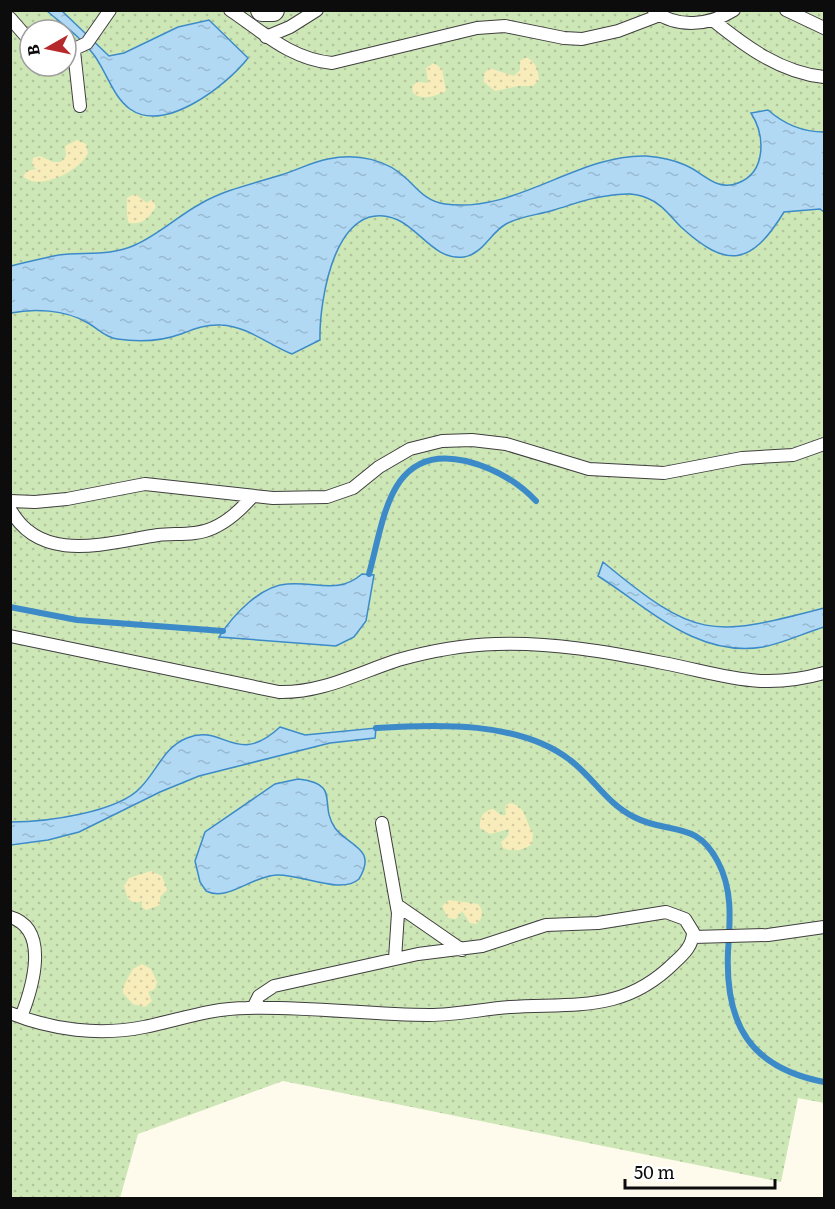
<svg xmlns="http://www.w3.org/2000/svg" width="835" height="1209" viewBox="0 0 835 1209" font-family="Literata,serif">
<defs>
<pattern id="grass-dots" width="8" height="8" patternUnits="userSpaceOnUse" patternTransform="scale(1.5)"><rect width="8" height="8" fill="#cee7b7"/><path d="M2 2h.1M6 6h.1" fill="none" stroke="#b0c59c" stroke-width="1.8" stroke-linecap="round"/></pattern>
<pattern id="sand-dots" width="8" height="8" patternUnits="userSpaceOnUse" patternTransform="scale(1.5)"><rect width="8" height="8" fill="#f8edba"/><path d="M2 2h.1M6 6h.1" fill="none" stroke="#d3ca9f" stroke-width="1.8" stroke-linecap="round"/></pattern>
<pattern id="water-ripples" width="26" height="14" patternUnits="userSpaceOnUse" patternTransform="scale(1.5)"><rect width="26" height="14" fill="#b2d9f4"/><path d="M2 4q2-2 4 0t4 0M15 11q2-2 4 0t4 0" fill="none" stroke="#98b9d0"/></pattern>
</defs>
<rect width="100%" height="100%" fill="#fefbec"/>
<path fill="url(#grass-dots)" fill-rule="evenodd" d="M10,11H824V1103L798,1098L781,1182L283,1081L138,1134L120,1198H11ZM30,30H66V66H30Z"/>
<path fill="url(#sand-dots)" d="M526,57C536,62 538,69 539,80L533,86H518L495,91L484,82V74L489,68L514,76L520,70V61Z
M434,63L442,69L446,91C435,96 423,101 413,93L412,86L418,82L428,83L426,68Z
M77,140L86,144L88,153C80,171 38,192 23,176L27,171L36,169L32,165L33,158L40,156L53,162H61L66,156L65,146Z
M135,194L147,203L152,199L156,207C148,218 143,225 129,223C126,217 127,206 127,198Z
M510,803C527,806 525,822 533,833L532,844C523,851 513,852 503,848L501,842L508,836L509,829L490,834L480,828C479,818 483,811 493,809L501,815H506L505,806Z
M151,871L162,876L167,890L160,897V905L146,910L142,907V901L135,903L128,899L124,886L129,878Z
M449,900L478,904C484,910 483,919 476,924L470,923L462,911L456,919L448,918L442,906Z
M142,964L151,969L157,982L155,989L148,992L152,1001L145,1007L133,1004L123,993V987L133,969Z"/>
<path fill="url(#water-ripples)" stroke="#3c8bc8" stroke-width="1.5" d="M47,11H62L109,56L124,53L178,27L209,20L248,58C227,85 165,134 130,109C113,97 106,71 94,55C81,37 63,25 47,11Z
M768,110C785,125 802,132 824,132V212L820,209L784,212C751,266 727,269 681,227C670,216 661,203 647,198C633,192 620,194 606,196C588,198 571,205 554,210C538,215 520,216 506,224C490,233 483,254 464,257C436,261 420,230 398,220C335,193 319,302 320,340L292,354C269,345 247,326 221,325C206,324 194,329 181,334C162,341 138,342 117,339C104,337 98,328 86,322C65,310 34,308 11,313V266C27,262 43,258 59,255C85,252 111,256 135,245C158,235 178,216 200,204C226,189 253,184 281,175C297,170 312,162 328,159C357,153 387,159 408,180C419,191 428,202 445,204C515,214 578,154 646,156C659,157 672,159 685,165C703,172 716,192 738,183C767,172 765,135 751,113Z
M603,562C696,639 710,638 824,608V627C804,633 784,643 763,647C697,658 649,608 598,576Z
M362,574L374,575L366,621L354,637L336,646L219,637C233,615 260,586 287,584C315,581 338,595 362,574Z
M280,727L305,735L376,728L375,738L330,743L199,776L160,792L79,832L48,840L11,845V822C44,822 118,813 141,787C157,771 164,747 187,738C224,723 236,768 280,727Z
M298,779C342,784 318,803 335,828C348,846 378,848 359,879C341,895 301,874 277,875C251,876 228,902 206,891L200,882L195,861L205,832L275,784Z"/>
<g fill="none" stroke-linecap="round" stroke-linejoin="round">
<path stroke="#3c8bc8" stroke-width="6" d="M369,574C384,520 389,443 466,461C494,468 516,480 536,501
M10,607L77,620L223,631
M376,728C436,724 520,721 570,760C593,777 607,804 634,817C668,835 696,819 718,862C733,890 730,921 728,952C725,1024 750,1068 824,1082"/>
<defs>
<path id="lane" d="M230,10C263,32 290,59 332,63L477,28L505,26L564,38L582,39L618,31L660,15
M786,10L824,28
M654,11C678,29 710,25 734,10
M10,18L30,41
M714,21C746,47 782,73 824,77
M266,37L290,27L317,10
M74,51L80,106
M66,53L87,43L110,10
M10,501L35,502L67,499L145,484L273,498L327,497L353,488L379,467L410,449L442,441L472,440L506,444L589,469L664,473L742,458L793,455L824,444
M10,509C41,566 109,542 158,535C176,533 196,536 213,528C229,521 241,509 253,496
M10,636L279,692C322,693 358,673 398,660C430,651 463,645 496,644C551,642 609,652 663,663C725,675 760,691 824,673
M382,823L398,913L395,959
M397,905L462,950
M10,917C51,929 32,989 21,1017
M693,937L768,935L824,927
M10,1013C52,1030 100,1036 144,1027C179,1020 211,1008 247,1008C308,1006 368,1015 429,1015C456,1015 483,1009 510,1007C576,1003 624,1013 675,962C684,954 693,945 693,932L685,919L666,912L598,923L546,925L482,946L418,954L274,986L259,996L253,1008"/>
<path id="street" d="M262,10H273"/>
</defs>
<use href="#lane" stroke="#3f3f3f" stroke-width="14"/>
<use href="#street" stroke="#3f3f3f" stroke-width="24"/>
<use href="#lane" stroke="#fff" stroke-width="12"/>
<use href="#street" stroke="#fff" stroke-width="22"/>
</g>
<rect width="835" height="1209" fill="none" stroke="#0c0c0c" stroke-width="24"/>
<g transform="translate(48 48) rotate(261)"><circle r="28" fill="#ffffff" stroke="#9e9e9e" stroke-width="1.5"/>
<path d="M0-4.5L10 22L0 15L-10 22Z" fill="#b72a2b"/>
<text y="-9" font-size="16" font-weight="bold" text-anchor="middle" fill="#0c0c0c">B</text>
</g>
<path d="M625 1179v9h150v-9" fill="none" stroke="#0c0c0c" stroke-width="3"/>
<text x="634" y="1179" font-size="18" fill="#0c0c0c" stroke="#ffffff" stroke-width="4.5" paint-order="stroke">50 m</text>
</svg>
